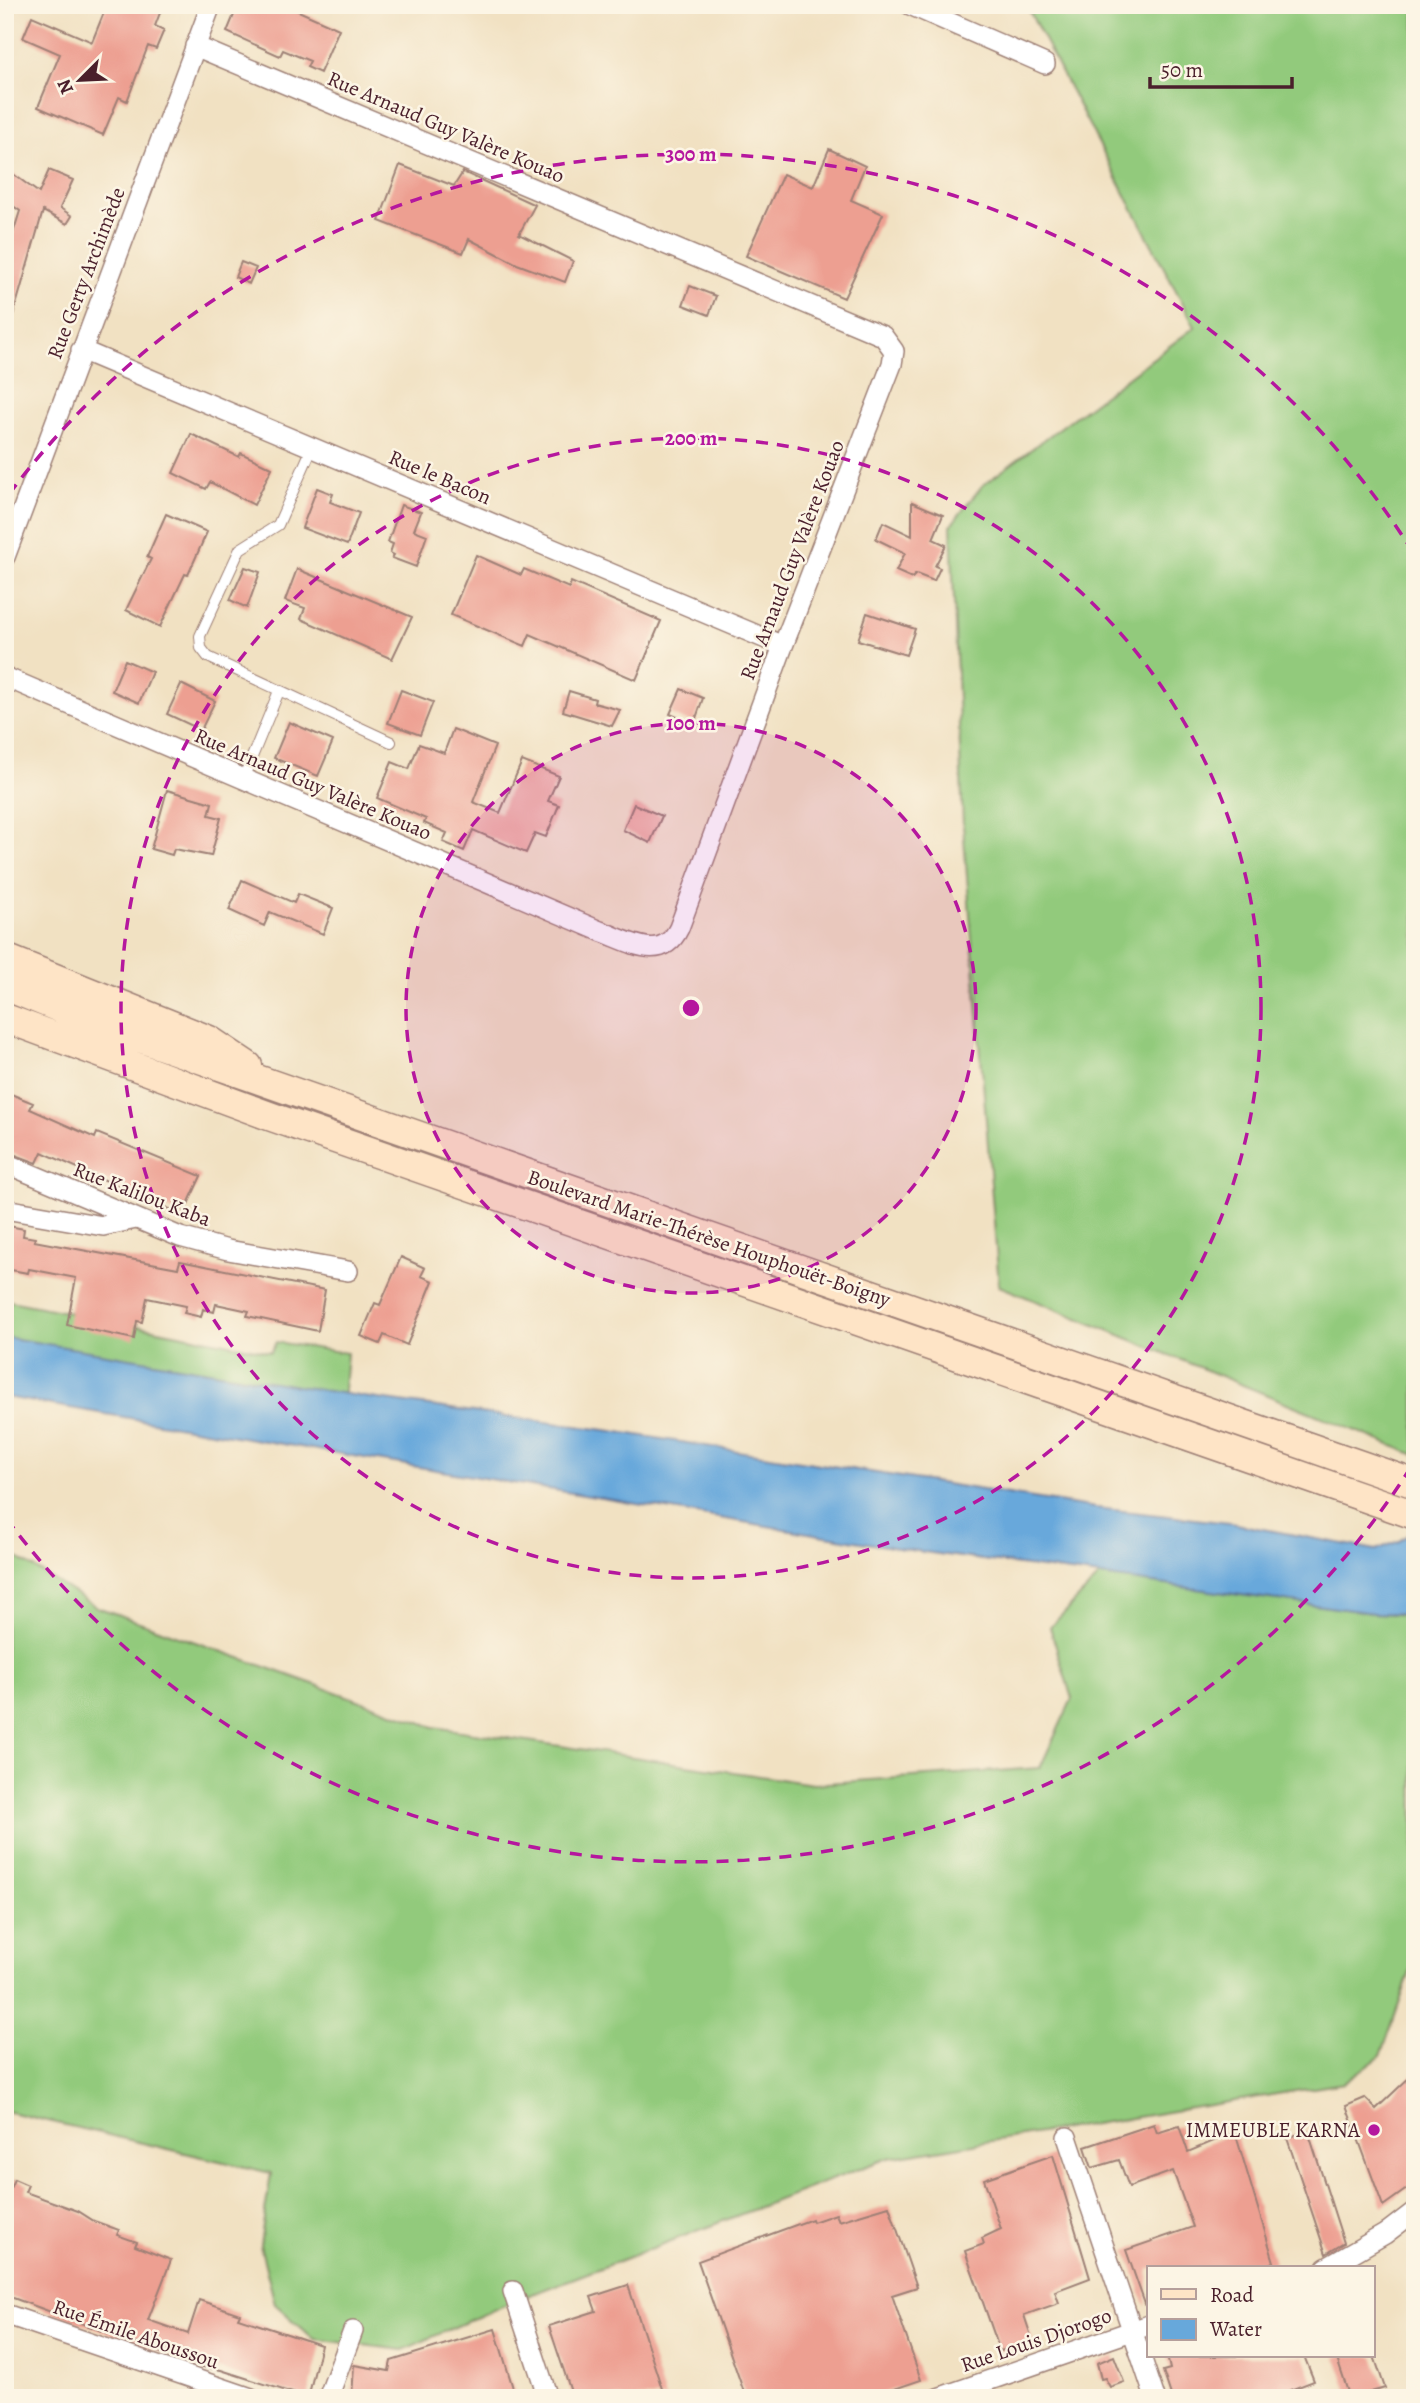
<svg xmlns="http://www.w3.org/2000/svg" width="1420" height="2403" viewBox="0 0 1420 2403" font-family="Alegreya,serif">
<rect width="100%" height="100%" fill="#fcf5e5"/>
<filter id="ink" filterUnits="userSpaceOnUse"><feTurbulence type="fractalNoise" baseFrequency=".0143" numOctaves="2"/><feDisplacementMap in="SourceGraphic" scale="14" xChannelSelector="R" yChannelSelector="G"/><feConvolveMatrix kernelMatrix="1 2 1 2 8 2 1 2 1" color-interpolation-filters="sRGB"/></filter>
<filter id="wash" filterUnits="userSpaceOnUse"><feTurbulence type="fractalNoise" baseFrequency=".00686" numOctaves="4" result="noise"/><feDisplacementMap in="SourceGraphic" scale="28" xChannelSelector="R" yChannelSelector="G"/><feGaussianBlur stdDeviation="1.57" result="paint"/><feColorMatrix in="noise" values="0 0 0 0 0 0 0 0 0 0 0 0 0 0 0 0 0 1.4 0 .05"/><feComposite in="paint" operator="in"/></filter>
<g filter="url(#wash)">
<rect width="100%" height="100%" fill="#f1e1c2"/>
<path fill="#92ca7c" stroke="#6e7454" stroke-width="2" d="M1026,5H1415V1455L999,1286L963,825L951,525L982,486L1195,327Z
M5,1300L271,1352L276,1342L347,1353L341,1426L5,1366Z
M5,1550L97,1607L434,1727L813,1784L1040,1768L1072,1699L1050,1627L1101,1575L1373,1613L1412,1615L1415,1958L1381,2056L1344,2083L888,2158L509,2303L403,2350L314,2339L275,2304L260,2245L271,2173L5,2111Z"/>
<path fill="#67a8db" stroke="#586483" stroke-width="2" d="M5,1337L364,1397L612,1431L1096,1508L1230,1523L1376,1550L1399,1541L1415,1530V1614L1373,1613L909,1550L5,1397Z"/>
<g id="blocks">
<path fill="#ed9f91" d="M107,5H163L155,26L164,30L156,49L148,46L127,101L119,97L103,135L38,107L60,54L23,38L32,16L92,42Z
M238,5H285L339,29L320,73L307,67L310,61L283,50L280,56L227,32Z
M829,149L865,166L851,200L883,214L844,298L746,256L783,174L813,187Z
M400,165L454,186L463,172L535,205L519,234L573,261L565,282L517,264L469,239L463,253L379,221Z
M5,168L39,193L49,170L73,180L60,208L72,216L67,224L43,211L8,333H5V259L20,211L5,200Z
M241,262L256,268L249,284L235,277Z
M690,286L716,296L709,315L683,305Z
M191,434L239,457L241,453L272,468L254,505L210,482L206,489L173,473Z
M317,488L333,494L330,502L359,513L347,545L302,528Z
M912,502L943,515L933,539L946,545L935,566L940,568L934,581L916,574L912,578L896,571L905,553L876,539L883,522L912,536Z
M401,505L421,512L414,530L427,535L416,567L392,558L394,555L390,553L393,544L388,542Z
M166,514L207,532L188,575L185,574L160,627L126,610L151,559L147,557Z
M476,555L521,575L524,569L569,588L571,582L661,621L636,680L530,634L525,646L451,615Z
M245,567L260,572L247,608L230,600Z
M297,569L412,617L392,659L301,619L305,608L285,601Z
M867,613L915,629L906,655L858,640Z
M125,660L152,672L139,703L112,691Z
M181,684L215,701L201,730L167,714Z
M681,689L703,698L694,724L670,714Z
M401,690L433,702L420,735L388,723Z
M569,691L595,699L594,703L620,710L612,726L563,711Z
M289,722L333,741L318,776L274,758Z
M453,729L495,746L473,802L500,813L522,761L559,776L548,801L559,805L546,837L535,833L526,853L473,830L464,851L443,842L447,833L424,823L426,819L377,798L392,762L409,769L419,744L444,753Z
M167,790L212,803L209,815L221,818L211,856L174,849L172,855L151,849Z
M634,804L662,816L650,843L623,830Z
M242,880L294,903L298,894L333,908L323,934L270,912L264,926L229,910Z
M11,1094L33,1103L30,1109L95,1138L97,1133L201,1176L183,1215L42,1152L37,1163L5,1151V1108Z
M9,1226L24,1229L23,1236L35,1238L34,1241L178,1268L180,1261L325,1290L318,1331L247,1316L249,1311L216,1304L214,1312L203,1309L201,1317L184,1313L186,1306L147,1298L142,1322L137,1321L134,1339L67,1325L76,1278L29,1269L28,1273L5,1269V1232L8,1233Z
M401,1257L425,1268L421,1276L433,1281L407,1345L384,1335L380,1344L361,1336L375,1303L380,1305Z
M1415,2072V2183L1383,2206L1346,2106L1365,2098L1376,2109Z
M1154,2124L1157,2133L1179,2126L1188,2152L1235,2132L1274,2262L1259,2268H1149L1146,2307L1126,2250L1193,2227L1173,2171L1129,2187L1119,2160L1092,2168L1085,2147Z
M1308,2131L1344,2243L1326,2254L1287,2138Z
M1053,2155L1090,2278L1055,2291L1059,2303L1024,2315L1033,2342L1000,2351L965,2251L984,2244L982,2238L1001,2229L984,2179Z
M14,2179L28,2185L25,2192L78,2211L94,2221L119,2230L117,2235L137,2242L135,2246L171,2260L148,2320L188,2334L199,2300L240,2314L238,2318L321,2345L308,2398L221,2370L197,2366L5,2295V2200Z
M889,2206L917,2287L892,2295L921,2380L868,2398H746L698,2261L812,2219L813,2222L836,2214L839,2221Z
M628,2285L665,2398H573L549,2326L596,2311L591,2297Z
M495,2329L516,2398H352L354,2365L389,2371L391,2361Z
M1114,2356L1124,2382L1110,2387L1105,2378L1101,2379L1097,2363Z
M1167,2356H1304L1314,2381L1290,2390L1292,2398H1172L1163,2371L1170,2369Z
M1336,2356H1374L1385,2388L1350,2398Z"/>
</g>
</g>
<g filter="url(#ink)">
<use href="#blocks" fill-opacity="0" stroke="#9e8076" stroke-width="2"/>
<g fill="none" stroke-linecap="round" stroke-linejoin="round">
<defs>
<path id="service" d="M312,448L278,525L240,549L200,636L201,648L208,657L391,742
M243,779L279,691"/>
<path id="minor" d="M910,5L1045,64
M81,350L783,646
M5,557L211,5
M5,677L600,931C629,941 662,964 679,928L783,646L892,364L894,351L883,336L195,46
M5,1163L180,1237L228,1250L348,1271
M5,1209L103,1226L136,1219
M1067,2137L1155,2398
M1326,2268L1385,2234L1415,2211
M513,2291L548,2398
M5,2314L251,2398
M328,2398L353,2331
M938,2398L1149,2325"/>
<path id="secondary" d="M5,958L209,1040L248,1066
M5,986L91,1021L1415,1484
M5,1018L272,1117L1415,1515"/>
</defs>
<use href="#service" stroke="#9e8076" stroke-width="12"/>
<use href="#minor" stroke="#9e8076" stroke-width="22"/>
<use href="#secondary" stroke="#9e8076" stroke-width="31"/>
<use href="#service" stroke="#fff" stroke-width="10"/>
<use href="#minor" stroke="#fff" stroke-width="19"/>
<use href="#secondary" stroke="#fee4c6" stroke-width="28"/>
</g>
</g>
<circle cx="691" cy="1008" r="285" fill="#b5179e" fill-opacity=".12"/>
<g fill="none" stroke="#b5179e" stroke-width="3.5" stroke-dasharray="12 9">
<circle cx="691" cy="1008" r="285"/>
<circle cx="691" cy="1008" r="570"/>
<path d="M1411 1467A854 854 0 0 1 9 1522M9 494A854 854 0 0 1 1411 549"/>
</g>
<circle fill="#b5179e" stroke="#fcf5e5" stroke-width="2.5" cx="1374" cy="2130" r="7"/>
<g text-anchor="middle" stroke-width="5" stroke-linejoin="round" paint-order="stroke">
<g font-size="21" fill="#4a1f2b" stroke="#fcf5e5">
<text transform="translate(446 127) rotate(23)" y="7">Rue Arnaud Guy Valère Kouao</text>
<text transform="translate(86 273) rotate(-69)" y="7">Rue Gerty Archimède</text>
<text transform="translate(440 477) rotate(23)" y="7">Rue le Bacon</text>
<text transform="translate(792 560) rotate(-69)" y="7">Rue Arnaud Guy Valère Kouao</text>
<text transform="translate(313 784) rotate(23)" y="7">Rue Arnaud Guy Valère Kouao</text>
<text transform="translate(142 1194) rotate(21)" y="7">Rue Kalilou Kaba</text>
<text transform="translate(709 1238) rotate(19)" y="7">Boulevard Marie-Thérèse Houphouët-Boigny</text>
<text transform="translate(136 2334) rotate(19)" y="7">Rue Émile Aboussou</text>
<text transform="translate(1036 2340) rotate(-19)" y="7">Rue Louis Djorogo</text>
</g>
<g font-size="21" fill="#4a1f2b" stroke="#fcf5e5" text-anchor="end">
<text x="1360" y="2137">IMMEUBLE KARNA</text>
</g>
</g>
<circle cx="691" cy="1008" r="10" fill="#b5179e" stroke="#fcf5e5" stroke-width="3.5"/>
<g font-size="21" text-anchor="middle" font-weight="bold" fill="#b5179e" stroke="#fcf5e5" stroke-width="5" stroke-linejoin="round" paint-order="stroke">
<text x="691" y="161">300 m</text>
<text x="691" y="445">200 m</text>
<text x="691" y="730">100 m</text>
</g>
<rect width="1420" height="2403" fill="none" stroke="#fcf5e5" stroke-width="28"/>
<rect x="1147" y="2266" width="228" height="91" fill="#fcf5e5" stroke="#b59f9b" stroke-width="2"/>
<rect x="1161" y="2289" width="35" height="10" fill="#fee4c6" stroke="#b59f9b" stroke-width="2"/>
<text x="1210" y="2302" font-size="21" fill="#4a1f2b">Road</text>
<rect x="1161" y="2319" width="35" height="21" fill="#67a8db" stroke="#b59f9b" stroke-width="2"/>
<text x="1210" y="2336" font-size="21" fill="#4a1f2b">Water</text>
<g transform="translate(80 80) rotate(246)" stroke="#fcf5e5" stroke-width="5" paint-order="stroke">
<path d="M0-5L12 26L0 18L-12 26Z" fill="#4a1f2b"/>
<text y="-10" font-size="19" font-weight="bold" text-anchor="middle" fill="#4a1f2b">N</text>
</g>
<path d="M1150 77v10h142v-10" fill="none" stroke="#4a1f2b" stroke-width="3.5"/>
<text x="1161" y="77" font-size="21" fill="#4a1f2b" stroke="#fcf5e5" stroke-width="5" paint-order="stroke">50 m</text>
</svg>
